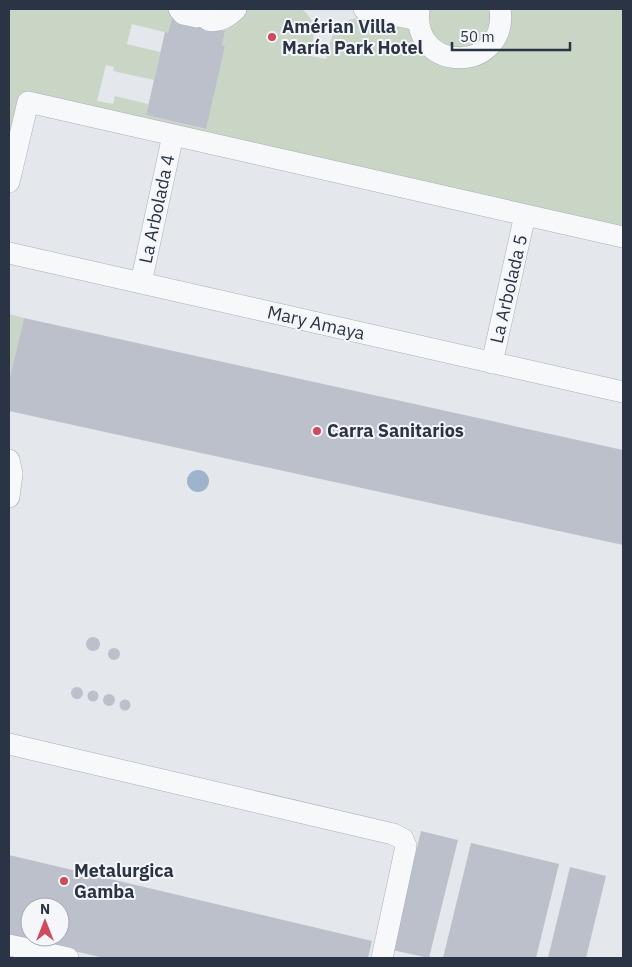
<svg xmlns="http://www.w3.org/2000/svg" width="632" height="967" viewBox="0 0 632 967" font-family="'IBM Plex Sans',sans-serif">
<rect width="100%" height="100%" fill="#e4e7ec"/>
<path fill="#c9d6c5" d="M9,9H170L176,19H172L168,33L132,24L127,44L160,52L154,80L113,71L114,67L106,65L97,101L113,104L115,96L148,104L146,115L205,129L225,46H222L225,31L220,29L243,9H302C320,24 313,36 310,56L326,59L332,36L338,27L349,20L365,16L407,25L460,65L507,9H623V231L29,98L9,182Z
M427,9H493L490,35L463,52L435,41L426,13Z
M9,314L24,318L9,381Z"/>
<path fill="#9fb4cc" d="M187 481a11 11 0 1 1 22 0a11 11 0 1 1-22 0Z"/>
<path fill="#bbc0ca" fill-rule="evenodd" d="M172,18L225,31L222,46H225L206,129L146,115L165,32L168,33Z
M24,318L623,450V545L9,411V381Z
M86 644a7 7 0 1 1 14 0a7 7 0 1 1-14 0Z
M108 654a6 6 0 1 1 12 0a6 6 0 1 1-12 0Z
M71 693a6 6 0 1 1 12 0a6 6 0 1 1-12 0Z
M87.5 696a5.5 5.5 0 1 1 11 0a5.5 5.5 0 1 1-11 0Z
M103 700a6 6 0 1 1 12 0a6 6 0 1 1-12 0Z
M119.5 705a5.5 5.5 0 1 1 11 0a5.5 5.5 0 1 1-11 0Z
M421,831L458,840L429,958L392,950Z
M471,843L559,864L536,958H443Z
M9,855L372,941L368,958H104L9,936ZM30,907H60V937H30Z
M570,867L606,876L586,958H548Z"/>
<g fill="none" stroke-linecap="round" stroke-linejoin="round">
<defs>
<path id="minor" d="M179,9L183,14L197,17
M364,9L418,20
M419,9C411,75 509,73 500,9
M208,20C219,23 228,17 236,9
M9,182L28,102L623,237
M9,253L623,392
M141,283L173,135
M492,363L525,215
M9,460L12,474L9,497
M9,744L393,834L403,839L406,846L382,958
M9,945L68,958"/>
</defs>
<use href="#minor" stroke="#a9aeb7" stroke-width="22"/>
<use href="#minor" stroke="#f7f8fa" stroke-width="21"/>
</g>
<g fill="#d1495b" stroke="#f4f6f9" stroke-width="2">
<circle cx="272" cy="37" r="5"/>
<circle cx="317" cy="431" r="5"/>
<circle cx="64" cy="881" r="5"/>
</g>
<g text-anchor="middle" stroke-width="4" stroke-linejoin="round" paint-order="stroke">
<g font-size="18" font-weight="bold" fill="#2b3445" stroke="#f4f6f9" text-anchor="start">
<text x="282" y="33">Amérian Villa<tspan x="282" dy="21">María Park Hotel</tspan></text>
<text x="327" y="437">Carra Sanitarios</text>
<text x="74" y="877">Metalurgica<tspan x="74" dy="21">Gamba</tspan></text>
</g>
<g font-size="18" fill="#2b3445" stroke="#f4f6f9">
<text transform="translate(157 209) rotate(-78)" y="6">La Arbolada 4</text>
<text transform="translate(509 289) rotate(-77)" y="6">La Arbolada 5</text>
<text transform="translate(316 323) rotate(13)" y="6">Mary Amaya</text>
</g>
</g>
<rect width="632" height="967" fill="none" stroke="#2b3445" stroke-width="20"/>
<g transform="translate(45 922)"><circle r="24" fill="#f4f6f9" stroke="#a4a8b1"/>
<path d="M0-4L9 19L0 12L-9 19Z" fill="#d1495b"/>
<text y="-8" font-size="14" font-weight="bold" text-anchor="middle" fill="#2b3445">N</text>
</g>
<path d="M452 42v8h118v-8" fill="none" stroke="#2b3445" stroke-width="2.5"/>
<text x="460" y="42" font-size="15" fill="#2b3445" stroke="#f4f6f9" stroke-width="4" paint-order="stroke">50 m</text>
</svg>
